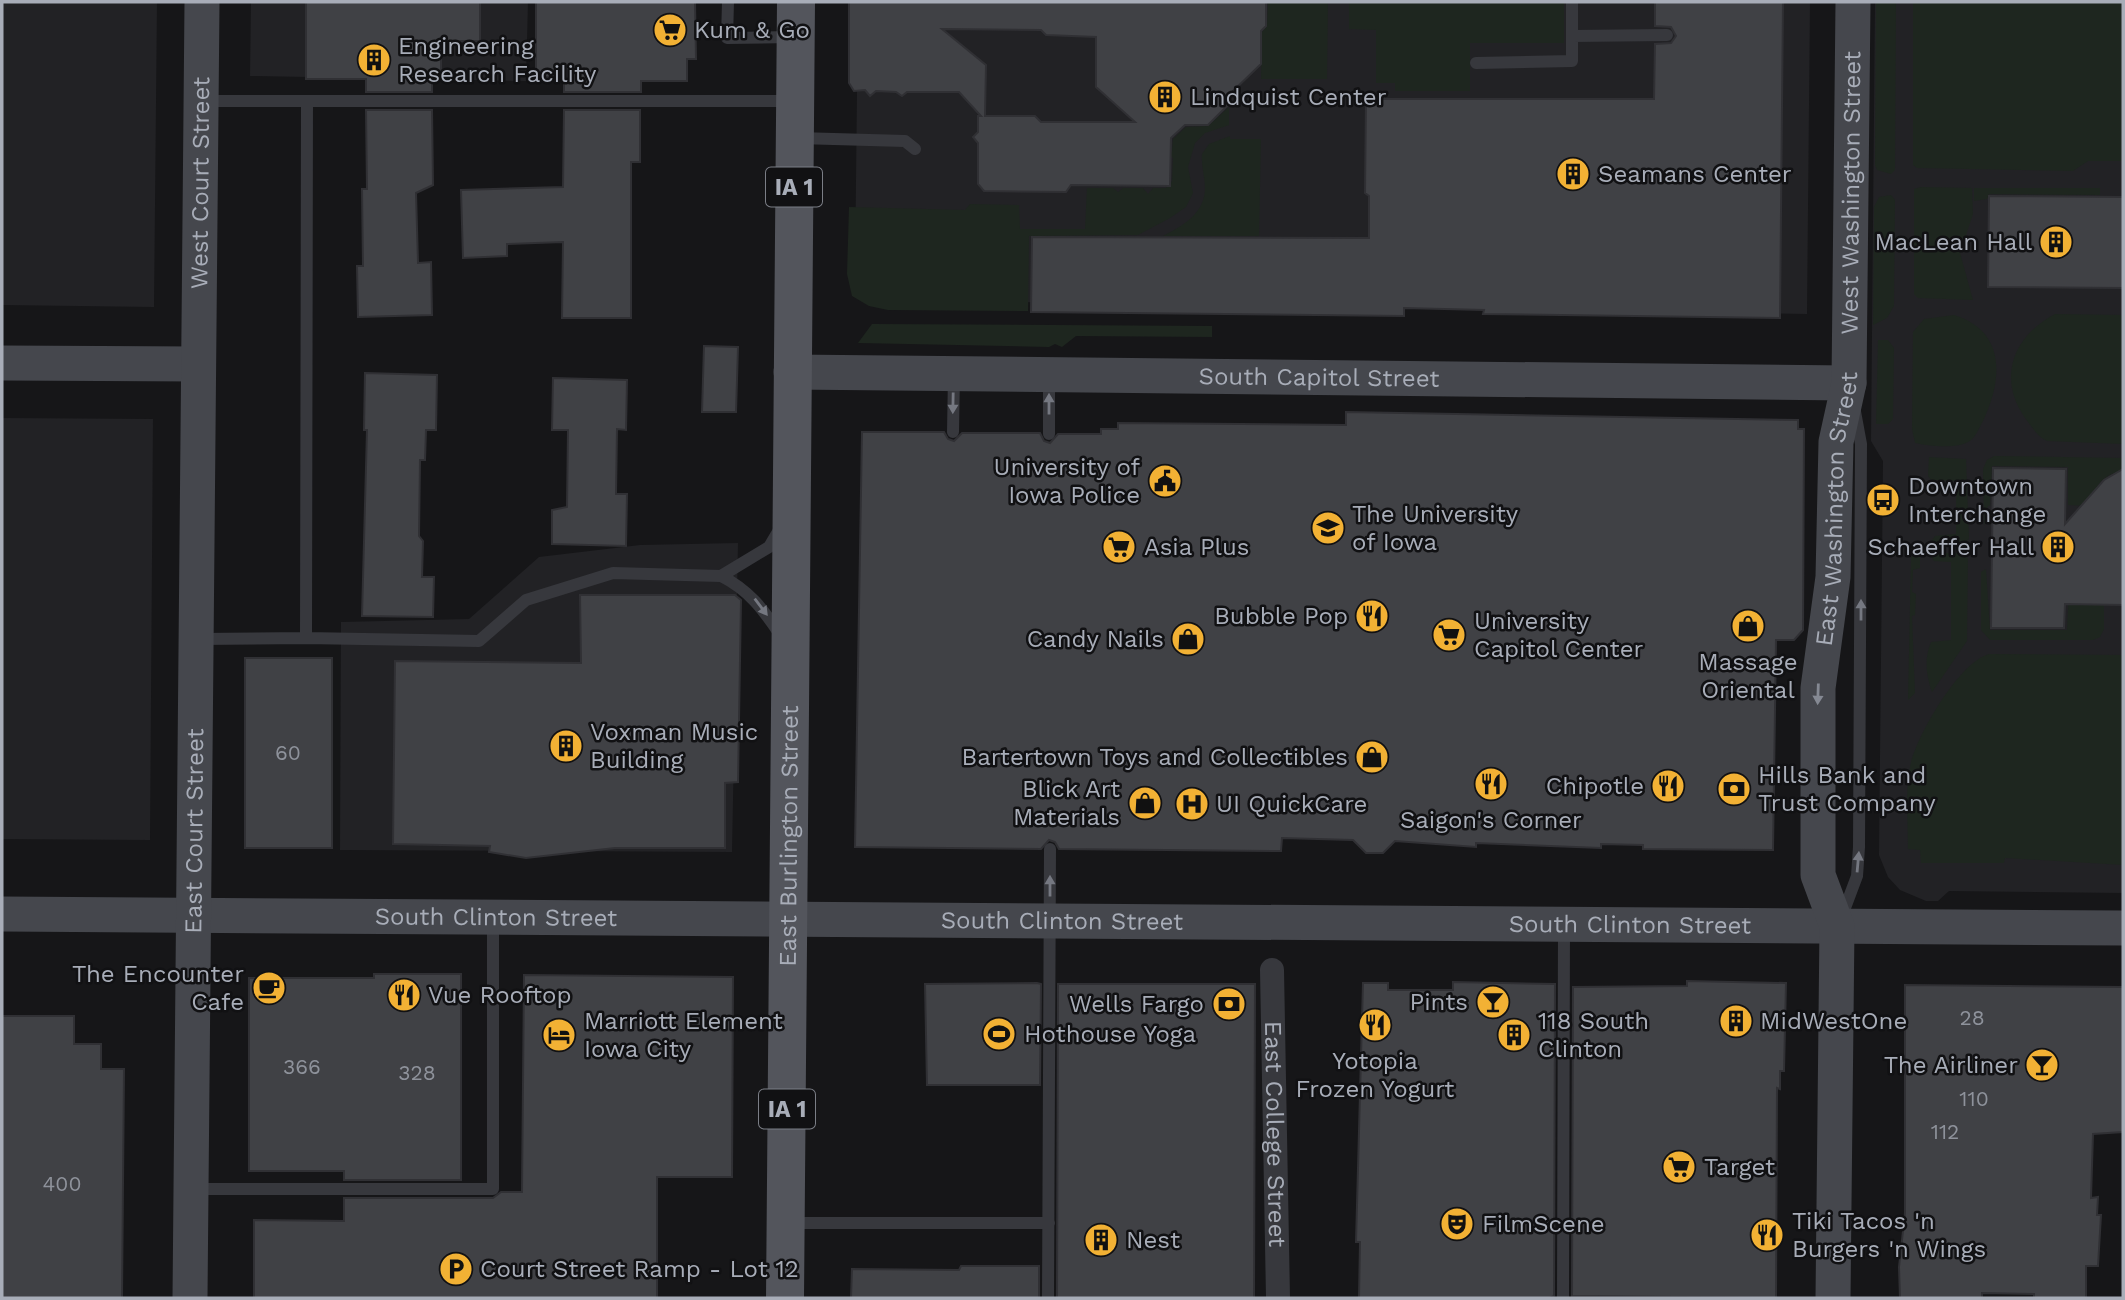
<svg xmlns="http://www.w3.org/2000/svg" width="2125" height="1300" viewBox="0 0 2125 1300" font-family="'Work Sans',sans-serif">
<rect width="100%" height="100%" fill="#161618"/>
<path fill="#222225" d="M2,2H157L154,307L2,305Z
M251,2H528L526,81L250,76Z
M858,2H1810L1807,314L880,300L855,269Z
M1875,2H2123V893L1949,891L1938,901H1926L1900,890L1888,877L1879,855L1883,461L1871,441Z
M2,418L153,419L150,840L2,839Z
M738,543L732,852L340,850L341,622L469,619L539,557L640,545Z"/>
<path fill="#1e261f" d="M1268,2H1328L1327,79H1261L1262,32L1267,26Z
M1349,2H1564V43H1470V91H1395V83H1376V30L1349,29Z
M1876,2H1896L1895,170L1891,174L1877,170L1875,165Z
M1913,2H2123V161H2088L2073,171L1917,168L1913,165Z
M1229,107V125L1205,133L1195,143L1188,167L1193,193L1186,207L1170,218L1138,235L1029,236L1028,311L888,310L869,306L852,296L847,274L849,207L965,210L970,204L1019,205L1020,229H1085L1087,188H1113L1118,192L1123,188H1143L1148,194L1153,188H1166L1172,181L1173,158L1169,154L1172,151L1173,139L1186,127L1208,126Z
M1230,136V139H1261L1259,236H1163C1183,226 1205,213 1205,188C1205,177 1201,166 1202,154L1209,144Z
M1921,187L1972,188L1973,214L1960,253L1973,300L1918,298L1914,294V189Z
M1974,188H2100V195L1989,194L1987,199L1974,201Z
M1891,195L1895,200L1894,306L1887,318L1873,325L1874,207L1879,197Z
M2055,314L2123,315V444L2047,441C2037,436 2032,427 2025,418C1997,378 2013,336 2055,314Z
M1954,315C2006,331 2003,379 1983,421C1979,428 1975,439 1968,442C1956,449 1928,446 1915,443L1912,429L1913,332L1924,319Z
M872,324L1212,326V337L1076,336L1062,347L1055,344L1049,347L858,343Z
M1878,340H1888L1894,348L1893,419L1888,424H1876Z
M1994,456L2123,458V471C2102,474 2095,487 2088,506L2068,505V467L1992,466L1990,506H1988L1984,526L1983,469L1987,460Z
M1929,457L1966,459L1969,539L1964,543H1930L1935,536L1956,534V481L1931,480L1928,476Z
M1920,552V568L1913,570L1912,592L1916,594L1915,615L1912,616L1915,693L1908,700L1911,558L1913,553Z
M1929,553H1964V557L1968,558L1967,641L1932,692C1926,675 1924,659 1931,642L1951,640V562L1934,561Z
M1986,569L1990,630H2067L2069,590L2104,595V629L2100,637L2093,640H1990L1981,630V572Z
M1989,654L2123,655V865L2005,858L2004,863H1921L1920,850L1908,849C1908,823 1905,793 1910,767C1915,738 1959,662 1989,654Z"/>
<path fill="#404145" stroke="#303034" stroke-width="2" fill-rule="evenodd" d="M306,2H480V41H441V80H432V92H366V79H306Z
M536,2H695L696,59H687V81H641V92H564V77H536Z
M849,2H1266V26L1261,31V64L1229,95V104L1208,125H1185L1171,138L1170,186L1071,185L1066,192L984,191L978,184V143L973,137L978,132V116H981L959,92H907L902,96L896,92L876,91L870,96L865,90L854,91L849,83ZM942,29L1041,30L1046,35L1096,37V87L1135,122H1041L1035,116H985L986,65Z
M1655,2H1783L1780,318L1483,314L1484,310L1404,308V316L1031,312L1032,237L1369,238V196L1365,193L1366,99H1654L1655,44L1671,43L1676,36L1671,27L1655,26Z
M366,110H432L433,185L416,193L418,263L431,262L432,315L358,317L357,266H363L362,189H367Z
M564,110H640V162H631V318H562L563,242L507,244V256L463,258L461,190L563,187Z
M1989,196L2123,197V288L1988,287Z
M704,346L738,347L736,412H702Z
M365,373L437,375L436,430H426L425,460H420L419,536L423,541L422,577H434L433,617L362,616L367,430H364Z
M553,378L627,380L626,430L617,429L616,494H627L626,546L552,544V510L567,507L568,430H552Z
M1346,412L1798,420V429H1804L1803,630L1794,640H1776L1773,850L1643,849V845L1601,844V848L1476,843V847L1395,841L1383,853H1366L1353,840L1282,838L1281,851L1059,849L1055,842L1049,840L1041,849L855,847L862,432H944L948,439L954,441L962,433H1040L1044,441L1050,443L1058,434H1101V429H1118V423L1346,425Z
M1993,468L2066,469L2065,524L2104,480L2123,469V605L2065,604L2064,628H1991Z
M580,595H735L741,600L738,782L725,783V848H615L526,858L489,852L490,846L393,844L395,661L581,663Z
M245,658H332V848H245Z
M374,974H461V1180H344V1171H249V978H374Z
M524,975L733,977L732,1177H657V1298H254V1220L344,1221V1198H493L501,1192H522Z
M1687,981L1786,983L1784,1071H1780V1089L1777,1088L1776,1298L1572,1296L1573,987L1687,986Z
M1453,982L1555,984L1554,1296L1550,1298H1359L1360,1242H1356L1363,983H1388V990H1453Z
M1037,983L1041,984L1040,1085H927L925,984Z
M1058,984H1255L1254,1298H1057Z
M1905,985L2123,987V1132L2093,1134L2091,1198L2098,1197L2097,1215H2101L2098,1266H2086V1298H2034V1294L1982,1293V1298H1900L1899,1267L1905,1213Z
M2,1016H74V1044H101V1069H124L122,1298H2Z
M961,1266H1039V1298H851L852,1269L959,1270Z"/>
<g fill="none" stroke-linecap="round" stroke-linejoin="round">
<path stroke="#37383d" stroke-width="12" d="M728,2L727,38L792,37
M1572,2V36L1667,35
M1476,63L1572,61V36
M205,101H792
M798,138L905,141L915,149
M953,432L954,374
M1049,434V378
M721,576L769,547L779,530
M306,638L479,641L526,600L613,573L721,576C749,590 763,609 781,636
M199,639L306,638L307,101
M1842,916L1857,876L1859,847L1861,444L1854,406
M193,1189H493V918
M789,1223H1049
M1048,1298L1050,849
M1563,1298L1564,925"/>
<path stroke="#37383d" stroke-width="24" id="s1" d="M1272,970L1278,1298"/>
<g stroke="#45474d" stroke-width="35">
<path d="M2,363L198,364"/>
<path id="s2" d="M791,372L1849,383"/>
<path id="s3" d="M2,914L2123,928"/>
<path id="s4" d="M190,1298L202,2"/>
<path id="s5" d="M1833,1298L1837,926L1818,875V688L1833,577L1836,442L1849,383L1853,2"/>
</g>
<path stroke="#53555c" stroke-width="38" id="s6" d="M785,1298L796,2"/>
</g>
<defs><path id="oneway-solid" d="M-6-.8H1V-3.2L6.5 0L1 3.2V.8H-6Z" transform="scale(1.75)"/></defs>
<g fill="#757881">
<use href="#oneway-solid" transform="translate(953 403) rotate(91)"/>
<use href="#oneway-solid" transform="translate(1049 404) rotate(-90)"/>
<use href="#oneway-solid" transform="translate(761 607) rotate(53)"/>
<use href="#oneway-solid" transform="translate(1861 610) rotate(-90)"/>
<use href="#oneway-solid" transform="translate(1858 862) rotate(-85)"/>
<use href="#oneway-solid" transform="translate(1050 886) rotate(-90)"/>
</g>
<use fill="#858993" href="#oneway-solid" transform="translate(1818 694) rotate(92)"/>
<defs>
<symbol id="supermarket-disc" viewBox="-11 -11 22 22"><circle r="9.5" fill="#f2b134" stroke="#111113"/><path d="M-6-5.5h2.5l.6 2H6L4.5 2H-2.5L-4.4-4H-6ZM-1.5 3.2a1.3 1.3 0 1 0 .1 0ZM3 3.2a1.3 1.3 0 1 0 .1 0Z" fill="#111"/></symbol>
<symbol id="building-disc" viewBox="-11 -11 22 22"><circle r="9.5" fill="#f2b134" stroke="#111113"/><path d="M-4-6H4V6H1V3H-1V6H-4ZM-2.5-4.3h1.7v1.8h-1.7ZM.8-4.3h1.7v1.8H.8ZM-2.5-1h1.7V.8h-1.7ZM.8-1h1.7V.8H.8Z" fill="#111"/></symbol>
<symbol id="civic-disc" viewBox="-11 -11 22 22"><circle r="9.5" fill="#f2b134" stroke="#111113"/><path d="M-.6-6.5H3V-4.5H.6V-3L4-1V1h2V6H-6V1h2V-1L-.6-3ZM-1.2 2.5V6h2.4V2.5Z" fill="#111"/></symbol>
<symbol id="bus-disc" viewBox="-11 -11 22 22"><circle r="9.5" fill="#f2b134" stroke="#111113"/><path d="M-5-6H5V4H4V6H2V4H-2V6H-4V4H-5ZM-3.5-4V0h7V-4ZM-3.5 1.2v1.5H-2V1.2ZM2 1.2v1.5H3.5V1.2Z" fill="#111"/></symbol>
<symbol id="university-disc" viewBox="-11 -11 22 22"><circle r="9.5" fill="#f2b134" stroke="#111113"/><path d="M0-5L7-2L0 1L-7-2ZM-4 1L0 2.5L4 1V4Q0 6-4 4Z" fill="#111"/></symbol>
<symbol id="restaurant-disc" viewBox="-11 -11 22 22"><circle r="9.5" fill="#f2b134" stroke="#111113"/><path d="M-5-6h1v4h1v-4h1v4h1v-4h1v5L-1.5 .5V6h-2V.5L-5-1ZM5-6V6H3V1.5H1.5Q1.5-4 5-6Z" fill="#111"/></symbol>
<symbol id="shop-disc" viewBox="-11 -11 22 22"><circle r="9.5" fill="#f2b134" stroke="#111113"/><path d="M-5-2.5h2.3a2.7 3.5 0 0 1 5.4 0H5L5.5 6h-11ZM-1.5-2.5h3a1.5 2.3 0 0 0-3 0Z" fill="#111"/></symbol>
<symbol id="bank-disc" viewBox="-11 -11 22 22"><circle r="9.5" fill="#f2b134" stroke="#111113"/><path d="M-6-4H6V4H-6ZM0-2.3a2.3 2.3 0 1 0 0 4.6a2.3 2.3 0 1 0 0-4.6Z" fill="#111"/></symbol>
<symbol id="hospital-disc" viewBox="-11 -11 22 22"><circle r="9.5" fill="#f2b134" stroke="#111113"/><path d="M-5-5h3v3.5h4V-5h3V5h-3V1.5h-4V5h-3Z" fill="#111"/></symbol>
<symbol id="cafe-disc" viewBox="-11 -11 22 22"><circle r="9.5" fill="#f2b134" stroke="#111113"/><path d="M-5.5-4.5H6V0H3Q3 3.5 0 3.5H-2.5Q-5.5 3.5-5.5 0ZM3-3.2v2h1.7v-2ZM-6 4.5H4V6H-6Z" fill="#111"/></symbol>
<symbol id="bar-disc" viewBox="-11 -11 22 22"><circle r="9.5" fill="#f2b134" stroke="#111113"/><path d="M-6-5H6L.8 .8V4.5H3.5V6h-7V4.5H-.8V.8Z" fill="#111"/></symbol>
<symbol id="stadium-disc" viewBox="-11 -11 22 22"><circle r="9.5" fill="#f2b134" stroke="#111113"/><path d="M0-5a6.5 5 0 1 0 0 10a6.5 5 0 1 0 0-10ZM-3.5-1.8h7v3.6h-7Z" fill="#111"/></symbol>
<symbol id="hotel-disc" viewBox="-11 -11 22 22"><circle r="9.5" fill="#f2b134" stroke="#111113"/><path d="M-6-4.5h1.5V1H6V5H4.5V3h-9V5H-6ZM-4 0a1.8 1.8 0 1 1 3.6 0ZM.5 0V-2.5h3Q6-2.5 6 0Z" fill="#111"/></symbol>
<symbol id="theatre-disc" viewBox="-11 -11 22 22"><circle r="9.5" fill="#f2b134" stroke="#111113"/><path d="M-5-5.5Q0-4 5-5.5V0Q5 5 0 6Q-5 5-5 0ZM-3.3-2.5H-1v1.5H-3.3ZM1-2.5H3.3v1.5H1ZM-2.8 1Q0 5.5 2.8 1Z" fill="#111"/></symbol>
<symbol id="parking-disc" viewBox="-11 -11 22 22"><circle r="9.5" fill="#f2b134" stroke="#111113"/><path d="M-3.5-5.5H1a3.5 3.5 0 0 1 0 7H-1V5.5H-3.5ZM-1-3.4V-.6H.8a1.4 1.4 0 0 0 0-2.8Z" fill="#111"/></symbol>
</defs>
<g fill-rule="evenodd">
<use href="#supermarket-disc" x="651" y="11" width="38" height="38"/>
<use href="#building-disc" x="355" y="41" width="38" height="38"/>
<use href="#building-disc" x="1146" y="78" width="38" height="38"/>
<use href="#building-disc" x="1554" y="155" width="38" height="38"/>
<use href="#building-disc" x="2037" y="223" width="38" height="38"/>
<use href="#civic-disc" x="1146" y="462" width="38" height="38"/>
<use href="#bus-disc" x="1864" y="481" width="38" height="38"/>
<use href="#university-disc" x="1309" y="509" width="38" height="38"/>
<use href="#supermarket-disc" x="1100" y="528" width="38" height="38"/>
<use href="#building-disc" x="2039" y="528" width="38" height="38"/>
<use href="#restaurant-disc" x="1353" y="597" width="38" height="38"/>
<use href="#shop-disc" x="1729" y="607" width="38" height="38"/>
<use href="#supermarket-disc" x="1430" y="616" width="38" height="38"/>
<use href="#shop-disc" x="1169" y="620" width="38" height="38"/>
<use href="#building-disc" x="547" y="727" width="38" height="38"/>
<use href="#shop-disc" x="1353" y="738" width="38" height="38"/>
<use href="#restaurant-disc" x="1472" y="765" width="38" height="38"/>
<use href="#restaurant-disc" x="1649" y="767" width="38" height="38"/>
<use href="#bank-disc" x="1715" y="770" width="38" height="38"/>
<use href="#shop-disc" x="1126" y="784" width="38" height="38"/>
<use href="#hospital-disc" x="1173" y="785" width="38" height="38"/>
<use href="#cafe-disc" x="250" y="969" width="38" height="38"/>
<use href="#restaurant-disc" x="385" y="976" width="38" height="38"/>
<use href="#bar-disc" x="1474" y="983" width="38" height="38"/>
<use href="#bank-disc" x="1210" y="985" width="38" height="38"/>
<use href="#building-disc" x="1717" y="1002" width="38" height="38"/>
<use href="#restaurant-disc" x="1356" y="1006" width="38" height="38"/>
<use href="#stadium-disc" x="980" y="1015" width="38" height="38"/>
<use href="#hotel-disc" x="540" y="1016" width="38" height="38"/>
<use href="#building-disc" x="1495" y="1016" width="38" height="38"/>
<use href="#bar-disc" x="2023" y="1046" width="38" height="38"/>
<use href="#supermarket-disc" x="1660" y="1148" width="38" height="38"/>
<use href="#theatre-disc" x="1438" y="1205" width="38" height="38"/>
<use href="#restaurant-disc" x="1748" y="1216" width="38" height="38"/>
<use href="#building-disc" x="1082" y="1221" width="38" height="38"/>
<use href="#parking-disc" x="437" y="1250" width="38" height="38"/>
</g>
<g text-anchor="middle" stroke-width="5" stroke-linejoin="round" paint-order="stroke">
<g font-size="21" fill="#8e929b">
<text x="288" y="760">60</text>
<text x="1972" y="1025">28</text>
<text x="302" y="1074">366</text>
<text x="417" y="1080">328</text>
<text x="1974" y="1106">110</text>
<text x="1945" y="1139">112</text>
<text x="62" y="1191">400</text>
</g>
<g fill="#111113" stroke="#7b7e86" stroke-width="2">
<rect x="766" y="167.5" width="56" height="39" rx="5"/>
<rect x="759" y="1089.5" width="56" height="39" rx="5"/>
</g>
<g font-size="23" font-weight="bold" fill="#a8adb8">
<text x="794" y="195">IA 1</text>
<text x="787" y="1117">IA 1</text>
</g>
<g font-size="24" fill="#a8adb8" stroke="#111113" text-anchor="start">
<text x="694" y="38">Kum &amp; Go</text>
<text x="398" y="54">Engineering<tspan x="398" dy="28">Research Facility</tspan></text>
<text x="1190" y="105">Lindquist Center</text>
<text x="1598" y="182">Seamans Center</text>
<text x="2032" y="250" text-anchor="end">MacLean Hall</text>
<text x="1140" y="475" text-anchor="end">University of<tspan x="1140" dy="28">Iowa Police</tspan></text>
<text x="1908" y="494">Downtown<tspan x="1908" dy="28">Interchange</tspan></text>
<text x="1352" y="522">The University<tspan x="1352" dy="28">of Iowa</tspan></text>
<text x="1144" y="555">Asia Plus</text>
<text x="2034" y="555" text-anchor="end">Schaeffer Hall</text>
<text x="1348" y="624" text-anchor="end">Bubble Pop</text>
<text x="1474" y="629">University<tspan x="1474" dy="28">Capitol Center</tspan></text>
<text x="1164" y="647" text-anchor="end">Candy Nails</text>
<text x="1748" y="670" text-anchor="middle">Massage<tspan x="1748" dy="28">Oriental</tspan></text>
<text x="590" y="740">Voxman Music<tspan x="590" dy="28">Building</tspan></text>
<text x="1348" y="765" text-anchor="end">Bartertown Toys and Collectibles</text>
<text x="1758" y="783">Hills Bank and<tspan x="1758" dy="28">Trust Company</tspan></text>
<text x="1644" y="794" text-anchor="end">Chipotle</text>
<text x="1120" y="797" text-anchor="end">Blick Art<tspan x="1120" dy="28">Materials</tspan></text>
<text x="1216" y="812">UI QuickCare</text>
<text x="1491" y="828" text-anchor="middle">Saigon's Corner</text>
<text x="244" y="982" text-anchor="end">The Encounter<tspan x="244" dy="28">Cafe</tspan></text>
<text x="428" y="1003">Vue Rooftop</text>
<text x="1468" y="1010" text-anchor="end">Pints</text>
<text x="1204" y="1012" text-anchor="end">Wells Fargo</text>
<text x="584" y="1029">Marriott Element<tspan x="584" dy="28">Iowa City</tspan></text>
<text x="1538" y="1029">118 South<tspan x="1538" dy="28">Clinton</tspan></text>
<text x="1760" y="1029">MidWestOne</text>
<text x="1024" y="1042">Hothouse Yoga</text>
<text x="1375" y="1069" text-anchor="middle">Yotopia<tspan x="1375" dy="28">Frozen Yogurt</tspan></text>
<text x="2018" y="1073" text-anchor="end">The Airliner</text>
<text x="1704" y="1175">Target</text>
<text x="1792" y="1229">Tiki Tacos 'n<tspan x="1792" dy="28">Burgers 'n Wings</tspan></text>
<text x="1482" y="1232">FilmScene</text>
<text x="1126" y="1248">Nest</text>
<text x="480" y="1277">Court Street Ramp - Lot 12</text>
</g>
<g font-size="24" fill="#a8adb8" stroke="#111113">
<text dy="8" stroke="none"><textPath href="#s4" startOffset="1115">West Court Street</textPath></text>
<text dy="8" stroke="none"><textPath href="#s5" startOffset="1111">West Washington Street</textPath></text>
<text dy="8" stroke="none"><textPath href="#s2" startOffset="528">South Capitol Street</textPath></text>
<text dy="8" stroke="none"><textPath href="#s5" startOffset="794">East Washington Street</textPath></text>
<text dy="8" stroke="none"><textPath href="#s4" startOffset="467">East Court Street</textPath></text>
<text dy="8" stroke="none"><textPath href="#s6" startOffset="462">East Burlington Street</textPath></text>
<text dy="8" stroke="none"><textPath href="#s3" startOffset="494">South Clinton Street</textPath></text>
<text dy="8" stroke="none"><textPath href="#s3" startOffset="1060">South Clinton Street</textPath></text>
<text dy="8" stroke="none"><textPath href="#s3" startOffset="1628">South Clinton Street</textPath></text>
<text dy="8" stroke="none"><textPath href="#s1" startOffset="164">East College Street</textPath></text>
</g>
</g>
<rect width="2125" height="1300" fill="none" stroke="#a8adb8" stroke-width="7"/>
</svg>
